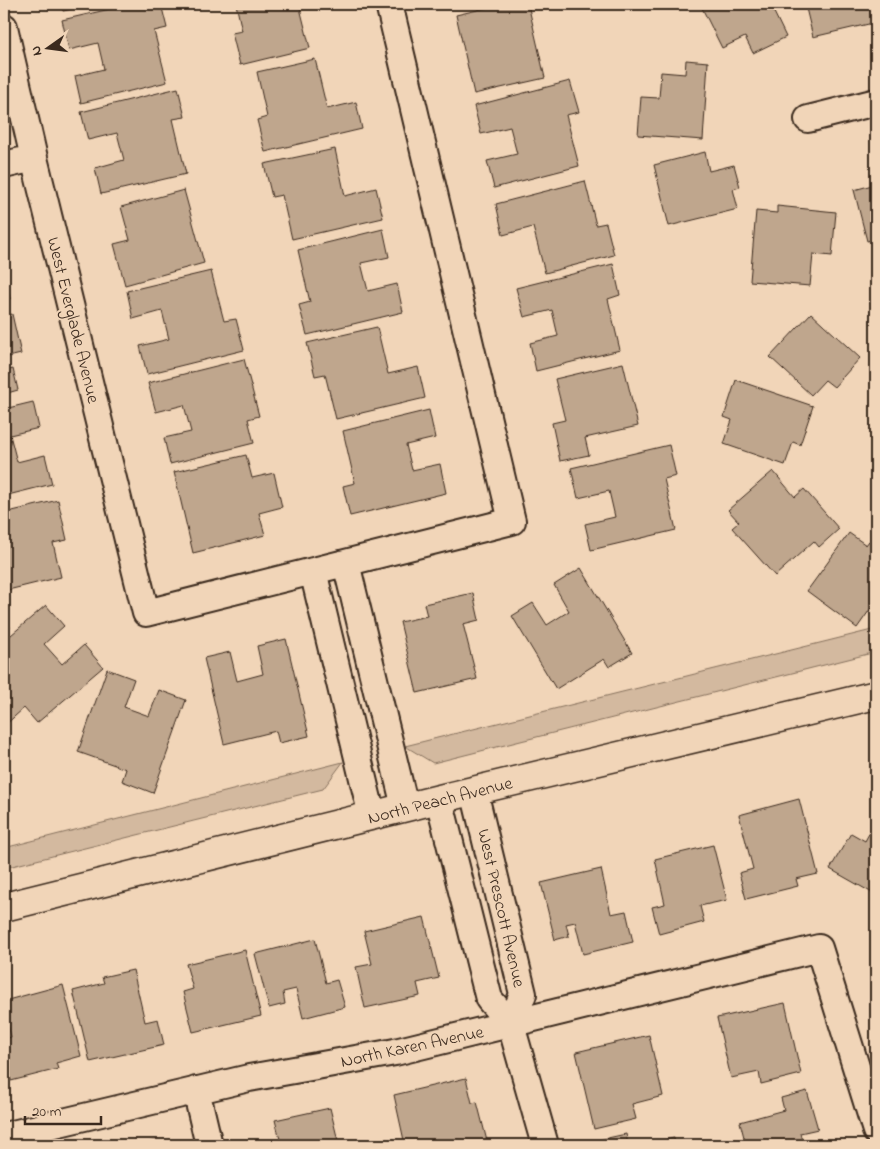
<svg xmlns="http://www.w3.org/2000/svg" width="880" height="1149" viewBox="0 0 880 1149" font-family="'Indie Flower',sans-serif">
<rect width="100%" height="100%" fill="#f1d5b8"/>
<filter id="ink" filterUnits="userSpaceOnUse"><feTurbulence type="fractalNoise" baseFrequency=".02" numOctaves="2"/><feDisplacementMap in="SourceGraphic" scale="10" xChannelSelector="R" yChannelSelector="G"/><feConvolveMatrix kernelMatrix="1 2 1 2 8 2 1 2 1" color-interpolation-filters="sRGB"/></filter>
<g filter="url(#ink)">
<path fill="#d3b99f" stroke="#87725e" d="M876,629V652L433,763L405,746Z
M343,762L323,789L4,868V848Z"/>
<path fill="#bfa68d" stroke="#3b2a1e" d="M61,4H94L63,11Z
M132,4H161L167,28L154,31L167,82L81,103L75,76L104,69L98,43L69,50L62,20Z
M236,4H299L310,48L240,65L232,33L242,31Z
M503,4H528L545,78L474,94L456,15Z
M700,4H770L786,37L753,53L745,37L722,48Z
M805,4H869L873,23L813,37Z
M315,59L327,109L356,102L362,129L265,152L257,120L267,117L257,72Z
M686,60L708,62L703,140L638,135L641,97L659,98L661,72L685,74Z
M570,81L579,112L566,115L579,166L494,188L487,161L517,154L510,127L481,134L474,106Z
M178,88L185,117L173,119L186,174L101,194L95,168L124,160L117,133L88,140L81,112Z
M335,149L345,196L376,188L383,218L292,239L282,195L272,197L264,164Z
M705,152L709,171L734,165L740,187L733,189L738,209L669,226L654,165Z
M876,167V239L867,241L854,190L876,184L872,168Z
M585,181L596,225L606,223L614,255L545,273L533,227L503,235L496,204Z
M184,190L204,263L125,285L114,244L130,240L121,207Z
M777,206L836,212L832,256L813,254L810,286L750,281L756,211L777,213Z
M383,229L389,257L361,263L368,291L397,284L403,312L307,335L299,305L310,302L298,250Z
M613,264L620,295L608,299L620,350L536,371L530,343L558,336L552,310L524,317L516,288Z
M211,271L224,321L236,319L244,350L147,374L140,346L169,339L162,311L133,319L127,291Z
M4,272L10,299L4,300Z
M811,313L860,358L834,387L825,380L811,395L770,357Z
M12,314L21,354L4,358V316Z
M377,327L388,374L418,367L425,398L336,419L325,374L315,376L307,343Z
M244,359L259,416L248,419L254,443L170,464L164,438L191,432L184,405L156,412L148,383Z
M4,363L5,371L13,369L18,390L4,394Z
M623,363L638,426L585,438L589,455L560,461L552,423L565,420L555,379Z
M736,380L813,406L800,445L793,442L785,465L724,444L732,420L724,417Z
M33,402L39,428L10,435L17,462L45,455L52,484L4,496V409Z
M429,410L435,438L406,445L412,470L440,464L446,493L350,516L343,486L355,483L343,431Z
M669,445L676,476L664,479L676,530L591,550L585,524L615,517L609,491L578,498L571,468Z
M246,455L252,478L274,473L282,507L259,513L265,535L193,553L174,472Z
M773,471L795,497L804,489L839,529L819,547L814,541L775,576L732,528L739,522L728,510Z
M58,500L67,540L53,543L61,577L4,591V513Z
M849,533L866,545L869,541L876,546V601L857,628L807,591Z
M581,568L632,653L609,667L604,659L556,689L512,616L533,603L547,625L569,611L554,585Z
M473,593L479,620L463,624L477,679L417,693L400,622L427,616L424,604Z
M46,605L64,626L44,644L62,664L84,645L103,667L37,723L24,708L4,726V641Z
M4,606L10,628L4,630Z
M286,639L309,736L279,743L276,731L224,744L204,658L230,652L237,681L263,674L257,646Z
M107,669L134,679L124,707L149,716L159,690L186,700L153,793L122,781L126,769L78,752Z
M799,799L818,874L796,879L798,886L746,899L739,873L753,869L739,815Z
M876,821V895L830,869L851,833L865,841Z
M713,845L727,900L700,906L704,922L659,934L652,907L665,904L655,859Z
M601,869L611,914L626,911L633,942L583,954L575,922L566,924L569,936L555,940L541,883Z
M424,917L439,978L417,983L420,996L365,1008L356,967L372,964L364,931Z
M315,939L326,983L337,980L345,1007L303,1018L296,989L283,992L285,1004L269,1008L255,954Z
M245,950L261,1016L193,1032L183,992L193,989L186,964Z
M133,970L145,1022L158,1019L164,1045L90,1062L73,991L104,983L102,977Z
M63,985L81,1056L56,1063L58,1069L11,1081L4,1052V1039L11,1037L4,1008V1001Z
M785,1003L801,1074L761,1084L759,1072L731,1078L717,1018Z
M649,1035L663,1096L632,1104L636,1119L594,1129L576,1052Z
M466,1078L472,1103L477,1102L488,1145H405L394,1095Z
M807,1091L818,1129L800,1133L803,1145H746L740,1122L784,1110L781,1098Z
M330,1108L339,1145H271L281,1143L275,1120Z
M626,1134L628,1145H595L594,1141Z
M674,1138L675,1145H643Z
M157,1141L158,1145H136Z"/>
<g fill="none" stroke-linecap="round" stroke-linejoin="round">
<defs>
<path id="street" d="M4,27L34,158L146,613L512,521L389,4
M808,119L876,102
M4,165L34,158
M346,563L405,807
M313,571L372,816
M474,791L523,994L511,1025
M439,799L489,999L511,1025L545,1145
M196,1090L209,1145
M4,1136L249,1078L395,1052L819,948L876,1131"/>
<path id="secondary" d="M4,907L439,799L876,695"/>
</defs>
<use href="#street" stroke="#3b2a1e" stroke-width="30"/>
<use href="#secondary" stroke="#3b2a1e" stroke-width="31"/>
<use href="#street" stroke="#f1d5b8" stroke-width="26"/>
<use href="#secondary" stroke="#f1d5b8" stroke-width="28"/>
</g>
</g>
<g text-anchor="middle" stroke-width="4" stroke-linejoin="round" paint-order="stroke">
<g font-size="18" fill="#3b2a1e" stroke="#f1d5b8">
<text transform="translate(74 320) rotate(76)" y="6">West Everglade Avenue</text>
<text transform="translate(440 800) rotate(-14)" y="6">North Peach Avenue</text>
<text transform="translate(502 908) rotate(77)" y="6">West Prescott Avenue</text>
<text transform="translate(412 1046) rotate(-12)" y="6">North Karen Avenue</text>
</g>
</g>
<rect width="880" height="1149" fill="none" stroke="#f1d5b8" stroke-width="20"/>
<rect x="10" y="10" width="860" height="1129" fill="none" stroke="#3b2a1e" stroke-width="2" filter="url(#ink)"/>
<g transform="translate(48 48) rotate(256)" stroke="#f1d5b8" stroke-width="4" paint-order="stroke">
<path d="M0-4L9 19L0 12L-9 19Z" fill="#3b2a1e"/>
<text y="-8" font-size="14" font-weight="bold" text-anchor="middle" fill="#3b2a1e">N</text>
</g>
<path d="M25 1116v8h76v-8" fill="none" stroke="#3b2a1e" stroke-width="2.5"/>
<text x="32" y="1116" font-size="15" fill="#3b2a1e" stroke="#f1d5b8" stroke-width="4" paint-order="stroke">20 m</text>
</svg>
